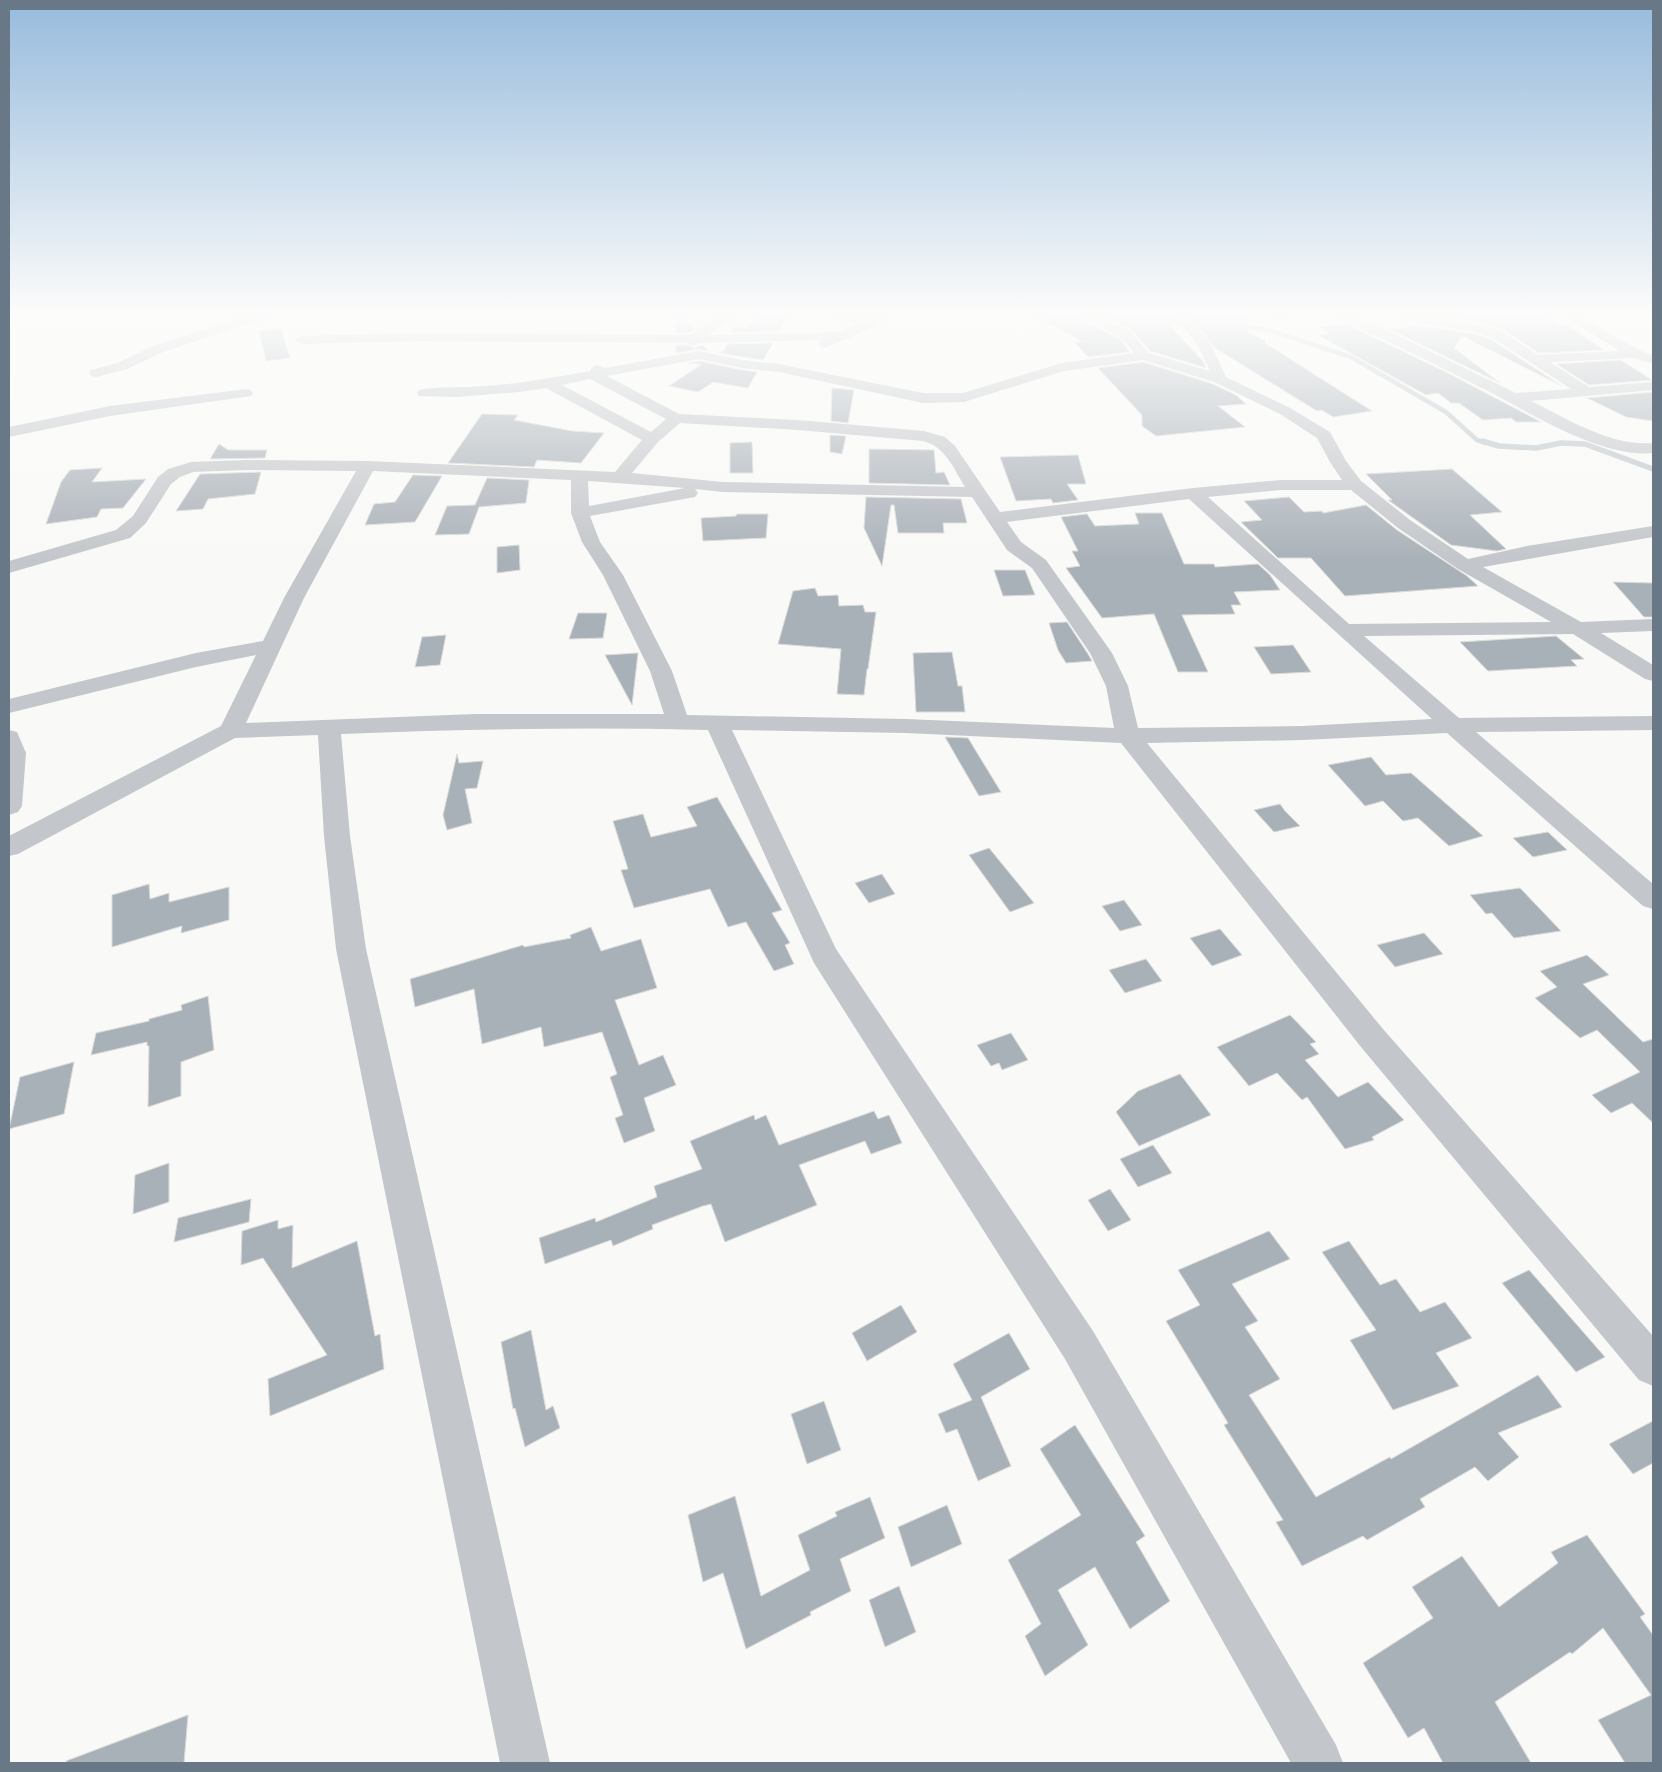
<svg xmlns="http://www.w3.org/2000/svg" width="1662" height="1772" viewBox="0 0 1662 1772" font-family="'Sofia Sans Condensed',sans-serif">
<rect width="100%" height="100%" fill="#f9f9f7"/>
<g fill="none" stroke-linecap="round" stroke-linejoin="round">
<path stroke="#bdc6cc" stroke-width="4.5" d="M1236,324L1275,332L1351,357L1446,412L1477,440L1486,443"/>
<path stroke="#bdc6cc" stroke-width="5.5" d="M1482,441L1499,446L1536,448L1561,443L1585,444L1653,469"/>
</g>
<path fill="#a9b1b8" stroke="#dbdbd9" d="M675,314H683L694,330L688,333H676Z
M763,314H789L779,331L731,333L733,327L748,328Z
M1031,314H1079L1081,319L1120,339L1130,352L1088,357L1074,342L1082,341Z
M1099,314H1171L1181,327L1174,323L1171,327L1203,361L1206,368L1150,351L1132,330Z
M1188,314H1247L1248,332L1266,341L1265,343L1372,411L1333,417L1322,410L1317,411L1215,348Z
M1435,314L1544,315L1562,325H1566L1604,350L1539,353L1504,330L1484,323L1438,316Z
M1346,324L1446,372L1541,422H1516L1511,418L1483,420L1459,403H1451L1438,393L1426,395L1318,335L1329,334L1321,327Z
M1422,326L1476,334L1492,340L1562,386L1462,336L1454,348L1500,383L1389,329Z
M281,328L290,358L266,361L259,331Z
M773,343L763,360L719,353L725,350L727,344Z
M676,345H687L694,348L703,345L707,351L699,349L676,353Z
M1621,360L1652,380L1589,385L1556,364Z
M699,361L742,370L757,372L748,388L713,382L698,392L669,386L702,364L688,363Z
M1143,362L1213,384L1236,395L1246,404L1218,406L1245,427L1156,436L1142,426V415L1098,368Z
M832,388L854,390L848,423L831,421Z
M1653,392V421L1626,417L1587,398Z
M482,414L518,415L514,420L572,431L604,433L581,463L537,460L534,467L448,463Z
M830,435L846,436L842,454L830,452Z
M752,442L753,473H730V443Z
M219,444L228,450H267L265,458L210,459Z
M869,449L934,450L936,473L944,472L950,485L869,483Z
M1078,455L1086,484H1067L1078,500L1053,503L1051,499L1016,501L1000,457Z
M102,468L92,482L146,479L123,508L101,509L97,517L46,524L61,482L70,470Z
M1452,469L1502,512L1470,515L1506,549L1497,551L1451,545L1388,500H1392L1366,474Z
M261,472L255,494L208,499L203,509L176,511L200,474Z
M413,475L442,476L415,522L365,525L374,504L395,502Z
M487,478L529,480L526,503L479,507L469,534L435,535L447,506L475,505Z
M866,497L961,499L967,523H943L944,533H898L894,505H891L882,566L864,528Z
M1289,497L1304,512L1322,511L1323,513L1366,505L1397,530L1467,576L1478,586L1345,596L1311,558H1278L1241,522L1262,520L1244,501Z
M1135,513H1162L1184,564H1214L1215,567L1258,564L1270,575L1280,590L1234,592L1241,605H1231L1235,614L1182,615L1208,672H1178L1154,614L1102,618L1066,568L1080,566L1072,551H1078L1061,517L1087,514L1095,526L1139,524Z
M737,514H768L766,538L703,541L701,518L736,516Z
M519,545L520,570L497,573V547Z
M994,570H1025L1035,595L1003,596Z
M1613,582L1653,583V617H1644Z
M815,588L818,596L838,595L839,606L863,605L865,612H876L868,669H867L864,695L837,694L841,649L778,644L793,591Z
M578,613H607L603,638L569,639Z
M1067,622L1088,654L1092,661L1066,663L1058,650L1049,623Z
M446,635L440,665L415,667L422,637Z
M1556,636L1584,659L1571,660L1577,666L1488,671L1460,642Z
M1293,645L1311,672L1271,674L1254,647Z
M952,652L958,686H962L965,712H916L913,653Z
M638,653L632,705L605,655Z
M945,737L968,738L1001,792L979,796Z
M457,754L459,763L483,761L477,788L465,789L472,823L447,830L443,815Z
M1371,757L1386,775L1411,773L1483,836L1449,846L1418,818L1403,821L1383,801L1365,806L1328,765Z
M717,797L782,910L772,913L790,943L785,945L794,964L774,971L746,922L728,927L710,889L634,908L621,870L628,869L613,821L643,814L651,837L697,826L687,807Z
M1280,804L1285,811L1300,826L1274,832L1254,810Z
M1548,832L1567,850L1533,857L1513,838Z
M989,848L1034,903L1010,912L969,855Z
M882,874L895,894L869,903L855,883Z
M149,884L150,899L169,893V902L229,887V920L181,933L182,926L112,947V895Z
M1520,888L1541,910L1561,931L1514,938L1492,913L1486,914L1470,895Z
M1124,900L1142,925L1120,931L1102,906Z
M591,927L601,951L641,939L657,988L615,1000L639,1065L663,1055L676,1085L644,1098L655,1131L624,1143L615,1118L623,1115L610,1077L617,1074L602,1032L544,1047L541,1027L482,1044L474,989L415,1007L410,979L523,945L524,947L571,938L570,935Z
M1220,929L1242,955L1212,966L1190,938Z
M1424,933L1443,954L1395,967L1377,945Z
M1587,955L1609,975L1583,984L1643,1042L1653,1039V1123L1632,1103L1611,1113L1592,1095L1640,1072L1597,1030L1580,1038L1535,998L1557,987L1540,971Z
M1146,959L1162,981L1125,993L1109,970Z
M208,996L214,1050L181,1062V1096L148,1107L149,1046H147V1042L91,1055L96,1033L149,1021V1019L182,1010L181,1005Z
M1290,1015L1316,1042L1310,1044L1319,1054L1305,1060L1338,1097L1368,1082L1404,1120L1372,1137L1374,1140L1345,1149L1307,1097L1302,1100L1277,1073L1249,1086L1217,1047Z
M1011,1033L1028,1060L1002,1070L999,1063L991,1066L977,1045Z
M74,1062L64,1114L9,1129L20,1077Z
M1180,1074L1211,1115L1139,1146L1116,1112L1138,1091Z
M874,1111L878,1119L889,1115L902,1143L871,1154L865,1141L799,1165L817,1205L725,1242L711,1204L703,1206L652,1225L653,1229L613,1246L611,1240L545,1264L539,1238L595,1218L596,1222L657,1197L654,1186L702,1169L690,1141L754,1115L755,1120L766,1115L779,1145Z
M1153,1145L1172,1173L1138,1187L1120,1159Z
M169,1163V1202L133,1214L135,1175Z
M1110,1189L1131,1220L1108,1231L1088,1200Z
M251,1199L249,1222L174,1242L178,1218Z
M278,1220V1229L293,1225L292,1268L357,1241L375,1336L380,1334L384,1369L270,1416L268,1379L327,1355L263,1258L241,1265L242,1231Z
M1269,1231L1290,1259L1232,1284L1258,1321L1245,1327L1280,1379L1249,1395L1316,1497L1390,1457L1391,1459L1538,1375L1562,1407L1498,1433L1519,1457L1488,1481L1475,1467L1420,1499L1425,1507L1367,1540L1363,1536L1302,1566L1276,1522L1283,1520L1224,1425L1228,1423L1166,1321L1200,1305L1178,1270Z
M1349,1241L1380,1285L1396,1279L1420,1312L1445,1302L1472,1338L1436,1353L1459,1386L1393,1410L1350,1340L1376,1330L1322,1252Z
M1529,1270L1605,1357L1576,1372L1502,1283Z
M901,1305L917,1332L867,1361L852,1333Z
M531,1330L546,1410L553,1406L560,1428L525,1447L515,1408L513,1409L501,1342Z
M1009,1333L1030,1369L981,1397L1011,1466L978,1481L957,1429L946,1433L938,1414L972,1400L953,1364Z
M824,1401L841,1450L807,1464L791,1414Z
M1653,1421V1463L1633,1474L1609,1444Z
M1075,1425L1145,1536L1136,1542L1170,1601L1130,1629L1095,1567L1058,1590L1088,1645L1045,1676L1025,1636L1041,1624L1008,1560L1081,1515L1040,1449Z
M735,1496L761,1596L810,1570L798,1535L837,1516L835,1512L870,1497L885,1538L840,1559L851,1591L810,1612L811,1615L746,1649L723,1573L703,1582L688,1515Z
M947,1505L962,1544L911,1567L898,1527Z
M1587,1535L1645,1614L1640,1617L1653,1635V1763H1625L1598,1720L1651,1695L1603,1628L1572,1654L1570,1652L1495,1702L1531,1763H1443L1424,1728L1408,1738L1363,1663L1433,1618L1412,1587L1462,1556L1499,1607L1558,1563L1551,1552Z
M899,1586L916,1632L885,1647L869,1600Z
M188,1715L184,1763H67L66,1761Z"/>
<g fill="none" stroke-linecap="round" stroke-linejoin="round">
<path fill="#c3c6ca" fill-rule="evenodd" d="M253,314H271L270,317L163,352L127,369L96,377L91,376L89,373L91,370L117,363L153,346Z
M722,314H736L708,335L839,332L855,324L829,317L828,314H847L866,319L878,314H894L874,327L824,348L817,344L821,340L699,343L693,346L687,343L423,341L302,344L295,340L302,336L423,333L689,335Z
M1081,314H1096L1131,332L1149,353L1210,371L1197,344L1173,314H1186L1211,344L1226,377L1290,408L1330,432L1346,461L1361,481L1410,520L1468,559L1527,546L1653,526V537L1483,567L1581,622L1653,619V631L1601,633L1653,665V681L1645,679L1573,634L1364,636L1459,718L1653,716V730L1476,732L1653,884V909L1643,906L1447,733L1303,740L1147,743L1383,1029L1653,1336V1386L1639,1380L1361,1047L1121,743L906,733L732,730L836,949L1093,1331L1336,1745L1343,1763H1291L1065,1359L814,963L708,730C586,727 464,729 341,734L350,836L366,949L550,1763H500L336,949L324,836L318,735L235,738L18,854L9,856V836L221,726L256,655L196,667L9,713V699L196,653L263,641L284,598L356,471L246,470L193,472L180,477L171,484L146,523L130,538L9,573V561L116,530L133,516L158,477L168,469L191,462L246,460L367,461L615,472L642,440L546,388L520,392L456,397L419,396L417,393L419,390C435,386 465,388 484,386C520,384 555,377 590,371L593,366L598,365L605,368L699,351L742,360L779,364L923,393H963L1062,363L1134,353L1121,338L1082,317ZM699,359L742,368L779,372L923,403L964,402L1064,371L1143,360L1214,382L1280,414L1317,438L1330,462L1342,480H1281L1193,488L1000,512L955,446L945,437L924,431L798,420L679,414L607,376ZM590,379L666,419L651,432L562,385ZM680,423L798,430L923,441C945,446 954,469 965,487L723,482L632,473L658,442ZM373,471L571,480V513L582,542L603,575L650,671L664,714H475L246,723L304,598ZM588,481L685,488L589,506ZM695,489L723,492L972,497L1007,550L1032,568L1090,653L1106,686L1114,728L906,719L687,715L672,671L623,575L600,542L590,516L695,497L698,493ZM1281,490H1351L1398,528L1458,569L1551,622L1349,624L1208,497ZM1189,499L1432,719L1303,726L1138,728L1128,686L1112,653L1046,560L1021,542L1007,522Z
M1272,314H1294L1293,317L1273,318Z
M1332,314H1348L1391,332L1516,393L1571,389L1493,338L1476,332L1424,324L1395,317L1394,314H1414L1483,325L1503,332L1538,355L1620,351L1560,314H1575L1641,351L1653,355V364L1634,358L1550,362L1589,387L1653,382V390L1531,401C1570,420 1609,446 1653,443V453C1600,458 1531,413 1484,389C1434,364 1385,339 1333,317Z
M246,389L251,390L253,393L251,396L110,416L9,437V427L110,406Z
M9,730L17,732L26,753L22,806L18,812L9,815Z"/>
</g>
<linearGradient id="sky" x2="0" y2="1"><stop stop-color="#97bbdd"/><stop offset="0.56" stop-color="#fcfcfb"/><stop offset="1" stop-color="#fcfcfb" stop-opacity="0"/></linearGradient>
<rect width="1662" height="562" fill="url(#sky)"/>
<rect width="1662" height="1772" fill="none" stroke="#697887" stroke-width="20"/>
</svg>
